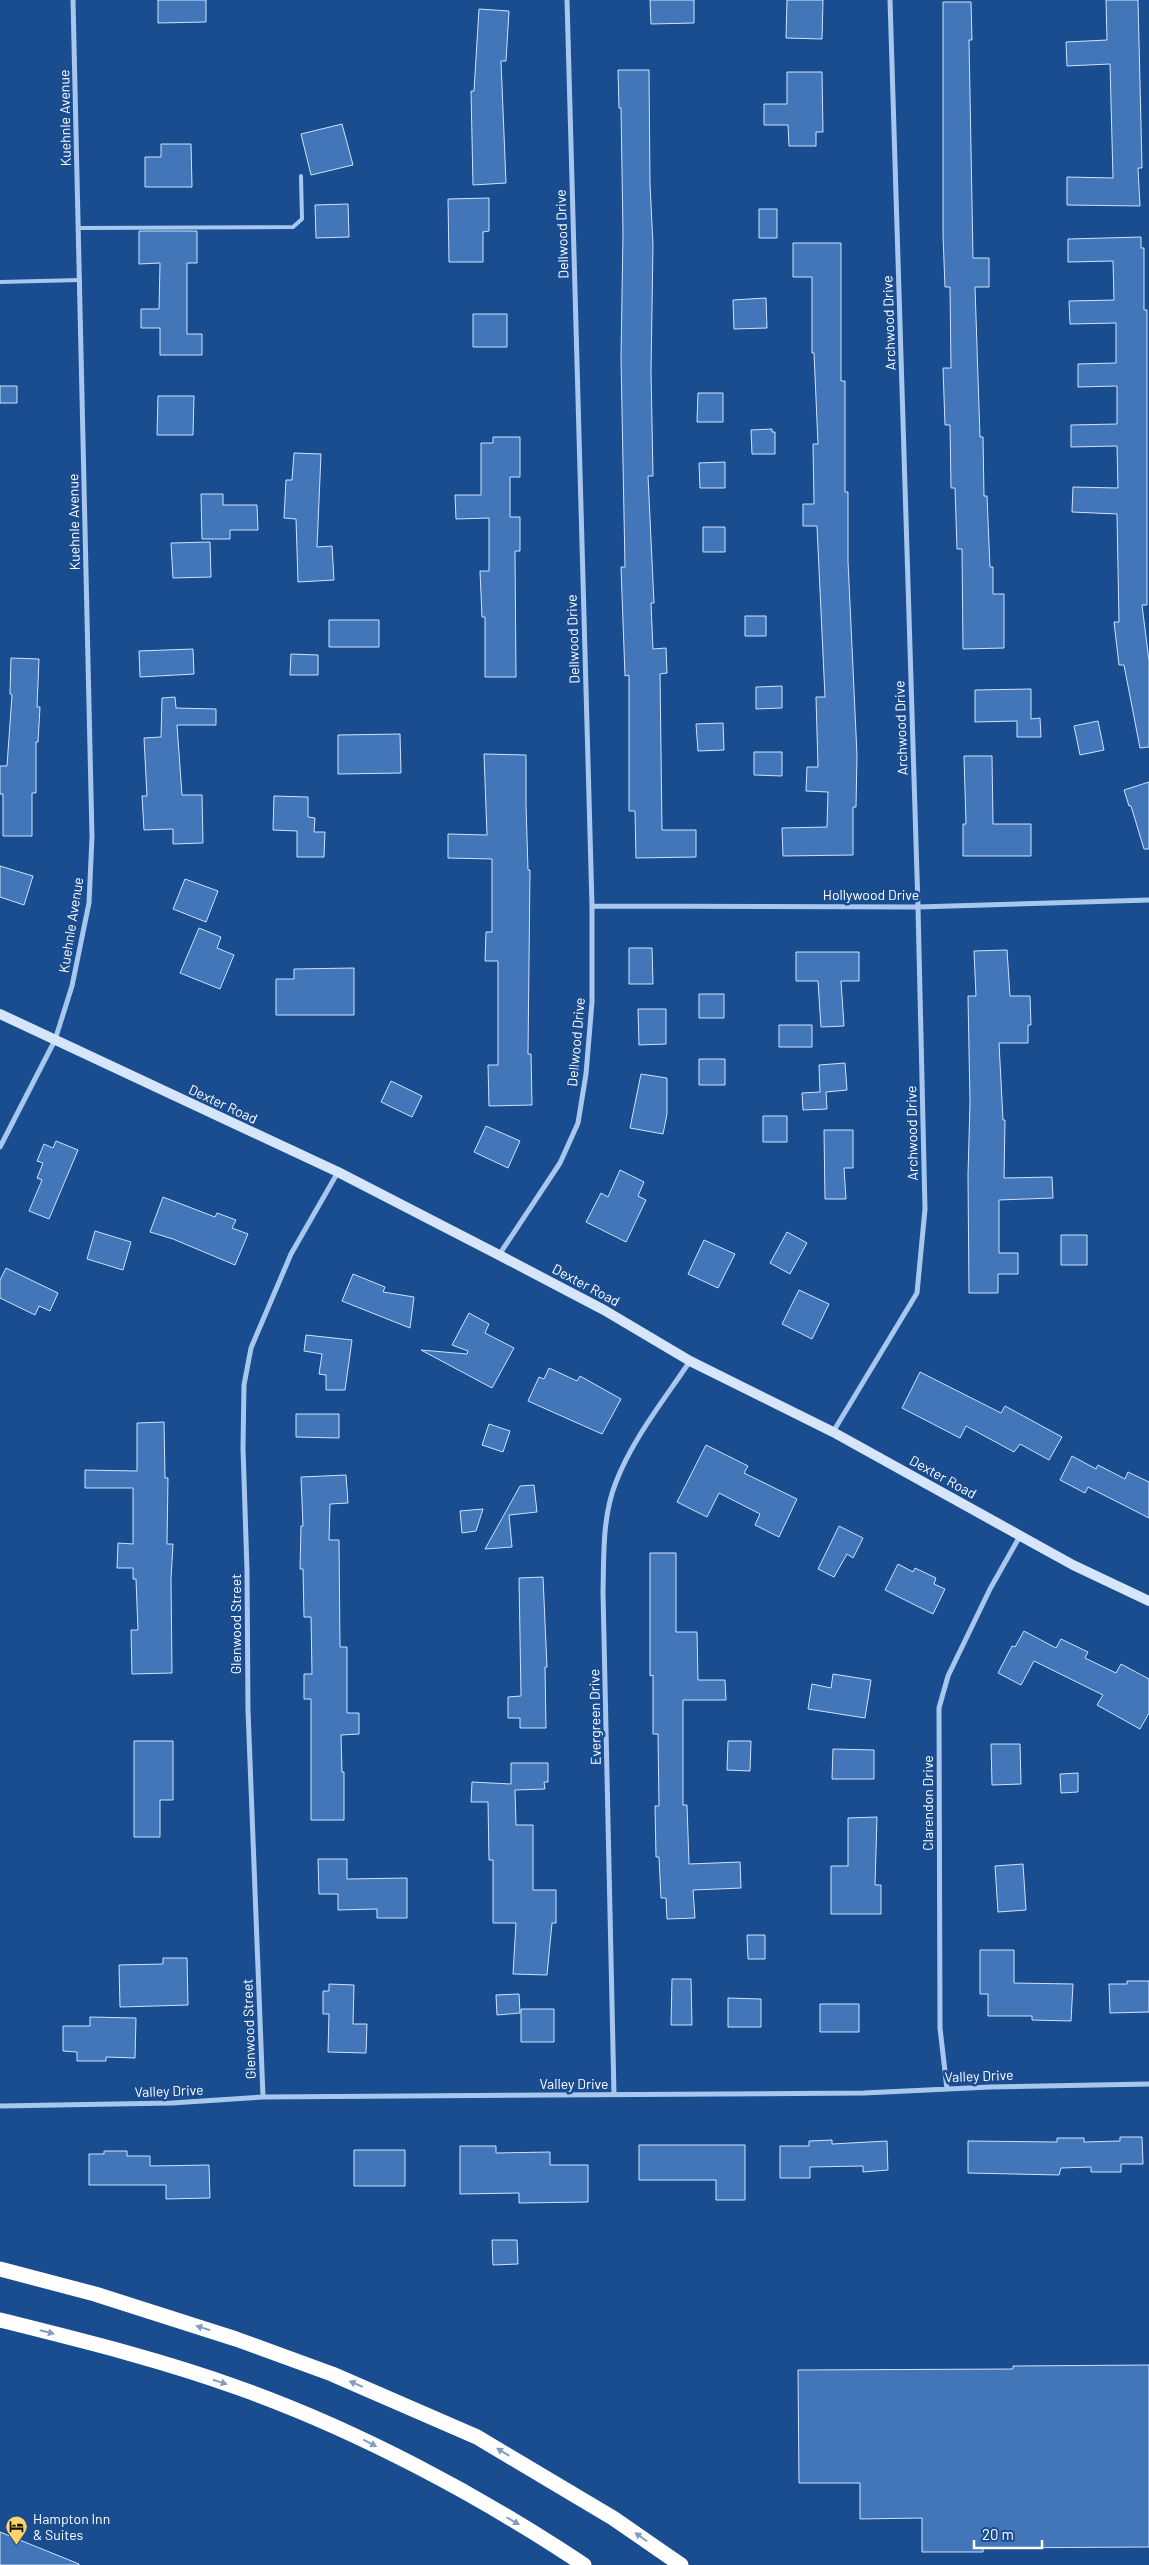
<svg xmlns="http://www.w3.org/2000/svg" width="1149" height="2565" viewBox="0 0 1149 2565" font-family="Barlow,sans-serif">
<rect width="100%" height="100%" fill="#1a4c90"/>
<path fill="#4376b8" stroke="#cfe2fa" d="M158,0H206V22L158,23Z
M650,0H694V23L651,24Z
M787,0H823L822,39L786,38Z
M1106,0H1138L1142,168H1138L1140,206L1067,205V177L1113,178L1110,64L1067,66L1066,42L1107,40Z
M943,2H971L972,40H969L973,258H989V287H975L980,437H983L984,496H987L990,567H993V594H1004V648L963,649L962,549H957L955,488H951L950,425H945L943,368H951L950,287H945L943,235Z
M479,9L509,11L506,61H501L506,183L473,185L471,91H474Z
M618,70H649L650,184L653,245L651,371L653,476H648L654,603H651L653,649L666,648L667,673L660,674L662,830H696V857L636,858L635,811H629V675L625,676L621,567H625L621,358L623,233L621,108H619Z
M787,72H822L823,132H816V146H789L788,125H764V104H787Z
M342,124L353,165L311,175L301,134Z
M161,144H191L192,187H145V157H161Z
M489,198V231L483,232V262H449L448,199Z
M348,204L349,237L316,238L315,205Z
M759,209H777V238H759Z
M139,231H197V263H187V334H202V355H160V328H141V309H159L160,263L139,264Z
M1141,237V248H1144V310H1147V605H1142L1149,661V747L1140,748L1124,665H1119L1114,622H1119L1117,514L1072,512L1073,487L1118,488L1117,446L1071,447V425L1117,424V386L1078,387V364L1116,363V323L1070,324L1069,301L1114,300L1113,261L1068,262V239Z
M793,243H841V381H845V492H848V561L857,755L856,807H853V855L783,856L782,828L827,827L828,792L806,791L807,767H818L816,697H825L817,526H803V504H814L813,444H818L814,353H812V277H793Z
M766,298L767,328L734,329L733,300Z
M473,314H507V347H473Z
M0,386H17V403H0Z
M698,393H723V422H697Z
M158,396H194L193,435H157Z
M772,429V432H775V454H752L751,430Z
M493,437H520V477H510V517H520V551H515L516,677H485V617H482L480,571H489V518L456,519L455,495H481V443H493Z
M294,453L321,454L317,547L332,546L334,580L298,582L296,519L284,518L286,480H292Z
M725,462V488H700L699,463Z
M201,494H223V505H257L258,530H230V539H202Z
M703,527H725V552H703Z
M210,542L211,577L173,578L171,543Z
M745,616H766V636H745Z
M329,620H379V647H329Z
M193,649L194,674L140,677L139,651Z
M291,654L318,655V675H290Z
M11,658L39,659L37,707H40L38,742H36V793H32V836H3V794H0V766H7L12,695L10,694Z
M782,686V708L756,709V687Z
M1031,689V719L1040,718L1041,737H1017V721L975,722V690Z
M175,697L176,708L216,709V725H177L182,795H202L203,843L173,844V829L144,830L142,796H147L144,738L161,737L162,698Z
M1098,721L1104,750L1080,755L1074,726Z
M723,723L724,750L698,751L696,724Z
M400,734L401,773L338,774V735Z
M754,752H782V776L754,775Z
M484,754L526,755V805L528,870H530L528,1054H531L532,1105L489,1106L488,1065H498V961H485L486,932H492V859L448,858V834L487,835Z
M964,756H992L993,824H1031V856H963V824H966Z
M1149,782V849H1144L1131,806H1129L1124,790Z
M274,796L308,797V817L315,818L314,832H325L324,857H297V831L273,830Z
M0,866L33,876L24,905L0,897Z
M185,879L218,891L206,922L173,909Z
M199,928L221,937L217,948L234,955L220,989L180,973Z
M629,948H652L653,984H629Z
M1007,950L1010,996H1030L1031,1025H1028V1043H999L1003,1120H1005L1004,1178L1052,1177L1053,1198L999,1200V1253H1018V1274H998V1293H969L968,1175L970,1102L968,996H976L974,951Z
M796,952H859V981H841L844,1026L821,1027L818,981H796Z
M354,968V1015H276V979H294V969Z
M699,994H724V1018H699Z
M638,1009H666V1044L639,1045Z
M779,1025H812V1047H779Z
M699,1059H725V1085H699Z
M845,1063L847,1090L826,1092L827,1109L803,1110L802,1093L820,1092L819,1065Z
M641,1074L667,1078V1114L663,1134L630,1128Z
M391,1081L422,1096L412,1117L381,1102Z
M763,1116H787V1142H763Z
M486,1126L520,1141L508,1168L474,1152Z
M824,1130H853V1168H844L846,1199H825Z
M56,1141L78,1150L49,1219L29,1211L42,1180L37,1178L43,1163L37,1161L44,1144L53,1148Z
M620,1170L644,1182L638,1196L646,1200L626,1242L586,1222L601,1193L608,1197Z
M163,1197L215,1217L217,1213L236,1220L232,1228L248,1234L235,1265L173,1239L150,1232Z
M95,1231L131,1242L123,1270L87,1259Z
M787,1232L807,1243L790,1274L770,1263Z
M1061,1235H1087V1265H1061Z
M704,1240L735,1254L718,1288L688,1274Z
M6,1268L58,1293L50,1311L39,1306L35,1315L0,1298V1280Z
M353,1274L385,1287L383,1292L414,1297L410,1328L342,1301Z
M799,1290L829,1304L812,1339L782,1324Z
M469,1313L489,1324L485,1333L514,1348L492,1388L421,1350L467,1354L468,1351L452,1345Z
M306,1335L352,1340L345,1390H326V1375L319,1374L322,1354L304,1351Z
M549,1368L577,1381L580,1376L621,1399L602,1434L528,1401L539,1377L544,1379Z
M920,1372L1001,1413L1005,1406L1062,1437L1049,1460L1020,1444L1014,1452L966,1426L960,1438L902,1408Z
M296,1414H339V1438L296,1437Z
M164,1422L165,1478H168L167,1544H173L171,1579L172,1673L132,1674L131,1630H138L136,1579H133V1568H117L118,1543L133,1544V1488H85V1470L137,1471V1423Z
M489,1424L510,1431L503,1452L482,1445Z
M706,1445L748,1466L744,1473L797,1499L779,1537L755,1525L760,1514L719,1493L707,1517L677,1502Z
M1072,1456L1096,1469L1098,1465L1125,1479L1128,1472L1149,1482V1518L1088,1487L1085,1493L1060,1480Z
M346,1475L348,1503L330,1504L329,1540H339L340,1647H347V1713H359V1734L341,1735L342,1772H344V1820H311V1699H304V1674H312L311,1617H304L303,1569H300L301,1526H303L301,1477Z
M534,1485L537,1512L509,1515L512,1547L485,1549L520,1486Z
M483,1509L476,1531L462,1533L460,1511Z
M839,1526L863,1538L853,1558L847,1554L834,1577L818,1569Z
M650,1553H676V1632H697L698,1680H725L726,1700H683V1805H687L689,1864L740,1862L741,1888L693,1890L695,1918L667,1919L666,1898H661L659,1857H656L655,1806H659L658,1734H653V1675L650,1676Z
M898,1564L913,1572L915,1568L936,1578L934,1584L945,1589L933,1614L885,1590Z
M543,1577L547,1667H545L546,1728H520V1718H508V1697L521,1696L519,1578Z
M1024,1631L1056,1648L1061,1639L1088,1652L1085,1658L1116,1673L1121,1664L1149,1679V1713L1140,1729L1097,1705L1103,1695L1034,1661L1021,1685L998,1673L1012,1646L1015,1647Z
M833,1674L871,1680L865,1718L808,1709L812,1684L831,1688Z
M134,1741H173V1800H160V1837H134Z
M728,1741H751L750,1771L727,1770Z
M991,1744H1020L1021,1784L992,1785Z
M833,1749L874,1750V1779H832Z
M511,1763H548V1782H544L545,1789L515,1790L516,1825H533V1890H556V1923H552L547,1975L513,1974L516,1923H493V1860H489L488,1802H471L472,1782L511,1784Z
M1078,1773V1792L1061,1793L1060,1774Z
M877,1817L875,1885H881V1914H831V1866H848V1818Z
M318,1859H347V1879L407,1878V1918H377V1909L338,1910V1894H319Z
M1023,1864L1026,1910L998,1912L995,1866Z
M747,1935H765V1959H748Z
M980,1950H1014V1983L1073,1984L1071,2021L1032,2020V2016H988V1994H980Z
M163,1958H187L188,2005L120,2007L119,1965L163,1964Z
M672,1979H691L692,2025H671Z
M1127,1981H1149V2012L1110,2013L1109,1984H1127Z
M329,1984L354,1985L353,2024H367L366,2053L328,2052L329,2014H323V1991H329Z
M519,1994L520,2013L497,2015L496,1995Z
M728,1998L761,1999V2027H728Z
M820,2004H859V2032H820Z
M521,2009H554V2042H521Z
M90,2017L136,2018L135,2058L106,2057V2061H77V2052L63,2051V2026H90Z
M1120,2137H1142L1143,2164H1121V2172H1091V2167L1061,2168L1059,2175L968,2173V2141L1057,2142V2138H1084V2142L1120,2141Z
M832,2140V2144L887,2141L888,2170L863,2172V2166L810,2167V2178H780V2146H809V2141Z
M639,2145H745V2200H716V2180H639Z
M460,2146H496V2153L550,2152V2165H588V2202L519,2203V2193L460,2194Z
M354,2150H405V2186H354Z
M104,2151H127V2156H150V2166L209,2165L210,2198L166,2199V2185H89V2154H104Z
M492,2240H517L518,2264L493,2265Z
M1149,2365V2547L983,2548V2552H922V2518L860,2519V2483H799L798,2370L1013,2369V2366Z
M0,2532L79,2564V2565H0Z"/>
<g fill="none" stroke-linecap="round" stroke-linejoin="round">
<path stroke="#a8c7ee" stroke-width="4" d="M79,228L293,227L302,219L301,176
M0,282L80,280"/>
<path stroke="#a8c7ee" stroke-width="5" d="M592,906L918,907L1149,900
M0,1147L55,1040L72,986L89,903L92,837L73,0
M499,1255L560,1163L578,1123L586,1074L592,1002V906L567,0
M833,1432L917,1293L925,1209L918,907L890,0
M947,2089L940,2028L939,1708L948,1676L990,1589L1020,1536
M614,2095L603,1592C604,1556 602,1517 616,1482C633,1438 664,1400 690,1361
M263,2097L248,1710L247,1570L243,1448L244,1385L251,1348L291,1254L338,1172
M0,2106L172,2103L263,2097L864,2093L990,2087L1149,2084"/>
<path stroke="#d6e5fa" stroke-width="10" d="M0,1014L338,1172L499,1255L604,1310L690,1361L833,1432L1073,1565L1149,1601"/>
<path stroke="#fff" stroke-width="15" d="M0,2269L95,2294L236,2339L332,2374L477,2437L613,2518L681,2565
M0,2320C80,2340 162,2360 239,2388C357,2430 481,2496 584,2565"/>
</g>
<defs><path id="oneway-solid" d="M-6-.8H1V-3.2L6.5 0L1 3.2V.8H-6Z" transform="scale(1.25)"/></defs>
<g fill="#819dc2">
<use href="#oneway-solid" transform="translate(203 2328) rotate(-162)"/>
<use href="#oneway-solid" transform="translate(47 2332) rotate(14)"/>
<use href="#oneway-solid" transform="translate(220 2382) rotate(17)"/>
<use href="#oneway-solid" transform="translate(356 2384) rotate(-157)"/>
<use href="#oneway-solid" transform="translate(370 2443) rotate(27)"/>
<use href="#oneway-solid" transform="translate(503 2452) rotate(-149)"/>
<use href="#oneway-solid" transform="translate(513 2521) rotate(30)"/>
<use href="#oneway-solid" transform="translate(641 2537) rotate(-145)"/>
</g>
<defs>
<symbol id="hotel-pin" viewBox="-11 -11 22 30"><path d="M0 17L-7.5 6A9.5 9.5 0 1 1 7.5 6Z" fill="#ffd466" stroke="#1a4c90"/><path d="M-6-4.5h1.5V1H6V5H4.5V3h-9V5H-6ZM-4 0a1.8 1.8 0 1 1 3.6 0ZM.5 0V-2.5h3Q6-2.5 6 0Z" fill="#111"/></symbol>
</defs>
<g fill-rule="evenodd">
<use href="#hotel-pin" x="4" y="2514" width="25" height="34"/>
</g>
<g text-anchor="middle" stroke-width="5" stroke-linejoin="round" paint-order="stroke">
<g font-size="14" fill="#fff" stroke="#1a4c90">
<text transform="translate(65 118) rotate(-91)" y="5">Kuehnle Avenue</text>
<text transform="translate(562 234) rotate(-92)" y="5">Dellwood Drive</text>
<text transform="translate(889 323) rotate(-92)" y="5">Archwood Drive</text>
<text transform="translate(74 522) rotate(-91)" y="5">Kuehnle Avenue</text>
<text transform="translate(573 639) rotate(-92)" y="5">Dellwood Drive</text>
<text transform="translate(901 728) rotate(-92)" y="5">Archwood Drive</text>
<text x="871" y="900">Hollywood Drive</text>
<text transform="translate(71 925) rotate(-81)" y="5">Kuehnle Avenue</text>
<text transform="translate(576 1042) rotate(-85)" y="5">Dellwood Drive</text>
<text transform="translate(223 1104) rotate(25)" y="5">Dexter Road</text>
<text transform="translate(912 1133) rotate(-91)" y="5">Archwood Drive</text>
<text transform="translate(586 1285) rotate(28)" y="5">Dexter Road</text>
<text transform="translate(943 1477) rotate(29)" y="5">Dexter Road</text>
<text transform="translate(236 1624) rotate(-90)" y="5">Glenwood Street</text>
<text transform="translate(595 1717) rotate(-91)" y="5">Evergreen Drive</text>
<text transform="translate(928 1803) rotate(-90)" y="5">Clarendon Drive</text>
<text transform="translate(249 2029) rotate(-92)" y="5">Glenwood Street</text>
<text transform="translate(979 2076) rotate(-2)" y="5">Valley Drive</text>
<text x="574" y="2089">Valley Drive</text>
<text transform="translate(169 2091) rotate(-2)" y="5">Valley Drive</text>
</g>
<g font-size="14" fill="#fff" stroke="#1a4c90" text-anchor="start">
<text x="33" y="2524">Hampton Inn<tspan x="33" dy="16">&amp; Suites</tspan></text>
</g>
</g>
<path d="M974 2540v8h68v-8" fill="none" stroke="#ffffff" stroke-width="2.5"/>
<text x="982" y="2540" font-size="15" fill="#ffffff" stroke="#1a4c90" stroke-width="4" paint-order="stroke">20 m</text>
</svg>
